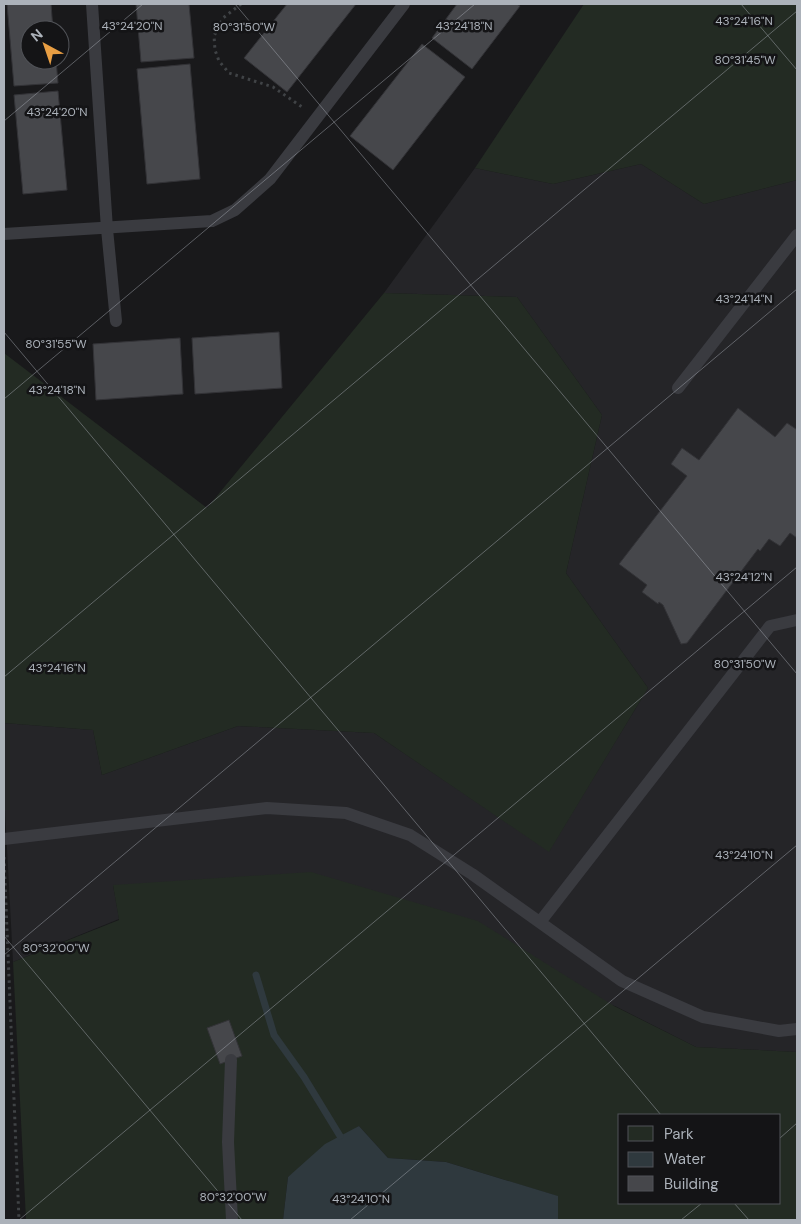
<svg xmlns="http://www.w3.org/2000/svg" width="801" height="1224" viewBox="0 0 801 1224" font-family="'DM Sans',sans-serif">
<rect width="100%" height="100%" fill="#19191b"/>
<path fill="#252528" d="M641,164L704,204L797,180V1052L696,1047L615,1006L113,885L119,919L13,962L4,792V723L93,730L102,775L238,726L374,733L549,851L648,688L566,573L602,415L517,297L384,293L475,168L553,184Z"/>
<path fill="#232b23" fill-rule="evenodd" d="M584,4H797V180L704,204L641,164L553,184L475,168Z
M384,293L517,297L602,415L566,573L648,688L549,852L374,733L238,726L102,775L93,730L4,723V353L207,508Z
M311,872L478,921L614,1006L696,1047L797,1052V1220H558L557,1196L446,1162L388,1158L359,1126L288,1177L283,1220H26L13,962L119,920L113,885ZM620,1115H780V1203H620Z"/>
<path fill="#2f393e" d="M359,1126L388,1158L446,1162L558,1196V1220H283L288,1177L325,1144Z"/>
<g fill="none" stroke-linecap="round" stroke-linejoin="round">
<path stroke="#2f393e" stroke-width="7" d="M256,975L274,1035L304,1077L340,1136"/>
</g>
<path fill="#46474b" stroke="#333337" d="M7,4H51L53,30H30V60H56L58,83L14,86Z
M136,4H189L194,58L141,62Z
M287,4H356L287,92L244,58Z
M457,4H517L520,6L472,69L432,38Z
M422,44L465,77L393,170L350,136Z
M190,64L200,179L147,184L137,69Z
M58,91L67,190L23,194L14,95Z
M279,332L282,388L195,394L192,338Z
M180,338L183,394L96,400L93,344Z
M738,408L775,437L787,423L796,429L797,427V538L790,533L780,546L769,539L760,551L758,549L687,643L681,644L663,605L659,602L658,604L642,592L647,585L619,564L687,476L671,464L682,448L699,460Z
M229,1020L242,1056L220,1064L207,1028Z"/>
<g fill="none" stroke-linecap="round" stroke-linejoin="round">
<path stroke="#404346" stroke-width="3" stroke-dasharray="2.5 4" stroke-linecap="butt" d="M241,4L223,18L214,36L215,50L219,61L229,73L273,87L302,107
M4,857L19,1220"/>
<path stroke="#3a3b40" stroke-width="12" d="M92,4L107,229L116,321
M4,234L212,221L235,210L270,179L404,4
M678,388L797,235
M4,839L267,808L346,813L410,835L472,874L622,981L703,1017L779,1031L797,1029
M540,922L770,626L797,620
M231,1060L228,1142L232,1220"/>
</g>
<path fill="none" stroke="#acb2ba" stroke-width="1" stroke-opacity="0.45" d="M235,4L797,674M741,4L797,70M4,121L143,4M4,332L661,1115M4,399L475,4M4,677L797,11M4,936L242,1220M4,955L797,289M780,1138L797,1123M734,1203L749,1220M19,1220L797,567M350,1220L797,845M681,1220L702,1203"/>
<g font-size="12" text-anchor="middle" fill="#acb2ba" stroke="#141416" stroke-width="5" stroke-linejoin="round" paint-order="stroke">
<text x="744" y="25">43°24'16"N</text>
<text x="132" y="30">43°24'20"N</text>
<text x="464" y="30">43°24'18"N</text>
<text x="244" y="31">80°31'50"W</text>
<text x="745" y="64">80°31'45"W</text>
<text x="57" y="116">43°24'20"N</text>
<text x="744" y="303">43°24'14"N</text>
<text x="56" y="348">80°31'55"W</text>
<text x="57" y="394">43°24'18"N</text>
<text x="744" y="581">43°24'12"N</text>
<text x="745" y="668">80°31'50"W</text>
<text x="57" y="672">43°24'16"N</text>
<text x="744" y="859">43°24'10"N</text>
<text x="56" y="952">80°32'00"W</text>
<text x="233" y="1201">80°32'00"W</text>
<text x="361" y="1203">43°24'10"N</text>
</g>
<rect width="801" height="1224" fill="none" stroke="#acb2ba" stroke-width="10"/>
<rect x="618" y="1114" width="162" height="90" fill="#141416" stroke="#515358"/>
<rect x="628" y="1126" width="25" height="15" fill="#232b23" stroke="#515358"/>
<text x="664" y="1139" font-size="15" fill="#acb2ba">Park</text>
<rect x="628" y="1152" width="25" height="15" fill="#2f393e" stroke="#515358"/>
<text x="664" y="1164" font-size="15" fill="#acb2ba">Water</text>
<rect x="628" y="1176" width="25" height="15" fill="#46474b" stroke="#515358"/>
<text x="664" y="1189" font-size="15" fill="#acb2ba">Building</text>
<g transform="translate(45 45) rotate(320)"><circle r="24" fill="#141416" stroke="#515358"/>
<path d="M0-4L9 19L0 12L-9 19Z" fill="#e89e43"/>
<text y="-8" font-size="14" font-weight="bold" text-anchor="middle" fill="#acb2ba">N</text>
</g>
</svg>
